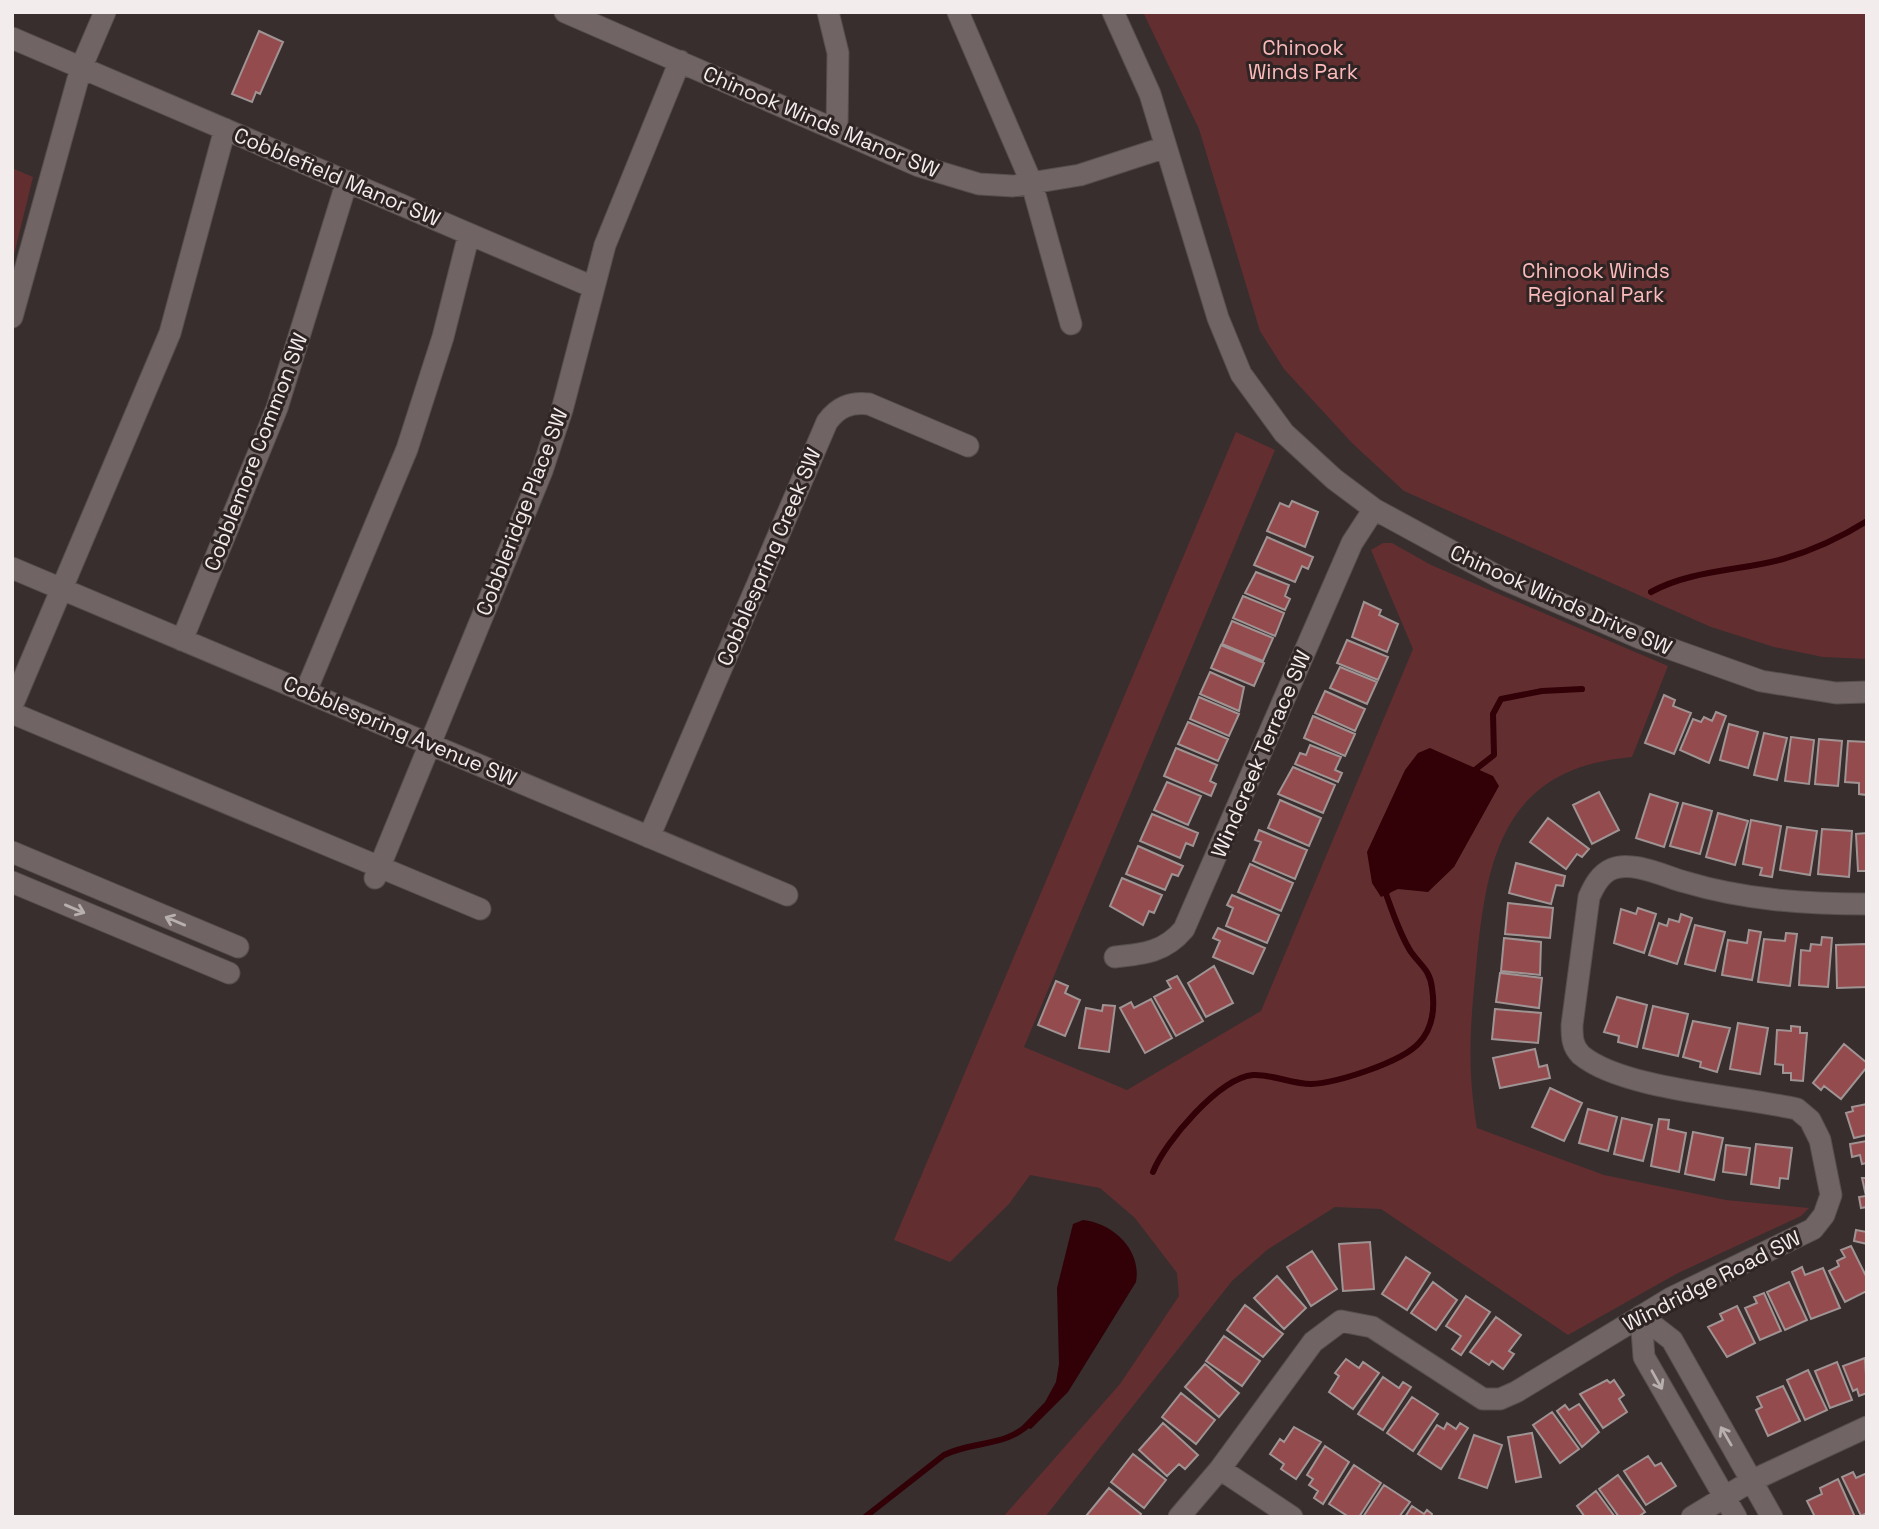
<svg xmlns="http://www.w3.org/2000/svg" width="1879" height="1529" viewBox="0 0 1879 1529" font-family="'Space Grotesk',sans-serif">
<rect width="100%" height="100%" fill="#382e2e"/>
<path fill="#632e30" d="M1143,12H1867V659L1823,657L1774,647L1711,627L1404,491L1352,443L1284,369L1260,331L1199,129Z
M12,168L33,177L12,263Z
M1236,432L1275,450L1024,1047L1127,1090L1261,1011L1413,649L1371,550L1383,543H1392L1431,565L1668,666L1632,757C1502,768 1486,859 1476,968C1470,1027 1467,1069 1477,1128L1604,1175L1726,1200L1809,1208L1801,1216L1678,1273L1568,1335L1381,1209L1335,1207L1267,1250L1232,1281L1045,1517H1003L1120,1384L1179,1296L1177,1273L1135,1218L1100,1188L1030,1175L1009,1204L950,1262L894,1240Z"/>
<path fill="#310107" d="M1430,748L1493,776L1499,786L1454,867L1428,892L1398,889L1381,897L1372,883L1367,852L1405,770L1418,753Z
M1083,1220C1112,1223 1142,1249 1136,1282L1068,1392L1031,1429L1022,1426L1045,1402L1056,1382L1059,1364L1057,1288L1073,1224Z"/>
<g fill="none" stroke-linecap="round" stroke-linejoin="round">
<path stroke="#310107" stroke-width="6" d="M1651,592C1691,570 1739,571 1783,559C1814,550 1840,538 1867,521
M1471,773L1494,755L1493,714L1501,699L1542,691L1582,689
M1153,1172C1165,1142 1219,1078 1253,1075C1272,1074 1292,1084 1311,1084C1337,1083 1402,1062 1419,1043C1433,1028 1435,1007 1432,988C1430,970 1421,966 1411,952C1400,935 1393,913 1386,894L1389,888
M865,1517L944,1455C974,1440 1007,1448 1032,1421"/>
</g>
<path fill="#934b4e" stroke="#a09393" stroke-width="2" d="M259,31L283,42L260,94L256,92L252,102L232,94Z
M1292,501L1318,512L1305,547L1267,531L1280,503L1289,507Z
M1267,537L1313,557L1308,569L1302,566L1295,582L1254,565Z
M1256,572L1289,585L1285,596L1290,599L1285,610L1245,593Z
M1243,596L1284,613L1275,636L1233,618Z
M1364,602L1381,610L1379,615L1398,624L1387,652L1352,637Z
M1232,621L1273,638L1263,661L1222,644Z
M1347,640L1388,657L1378,680L1337,663Z
M1221,645L1264,663L1254,686L1211,668Z
M1340,667L1377,682L1367,704L1330,688Z
M1210,672L1244,687L1239,711L1200,694Z
M1325,691L1365,709L1355,731L1315,713Z
M1664,695L1675,700L1673,706L1691,713L1674,754L1645,743Z
M1199,697L1239,714L1229,736L1190,719Z
M1716,712L1726,716L1709,763L1680,750L1693,719L1701,722L1704,717L1712,721Z
M1313,716L1355,734L1345,756L1304,738Z
M1188,722L1228,739L1218,761L1178,744Z
M1729,724L1758,732L1748,768L1720,760Z
M1764,733L1787,738L1777,780L1754,775Z
M1791,737L1814,740L1809,784L1785,781Z
M1819,739L1842,741L1838,786L1815,784Z
M1848,741L1867,742V795L1859,794V783L1845,782Z
M1310,745L1341,757L1335,770L1342,773L1338,782L1295,764L1300,753L1306,755Z
M1176,748L1217,765L1210,781L1216,784L1211,796L1164,776Z
M1293,767L1335,785L1323,813L1278,794Z
M1167,782L1201,796L1188,825L1154,810Z
M1599,792L1619,830L1592,844L1573,805Z
M1650,794L1678,803L1664,847L1636,838Z
M1280,800L1321,818L1309,846L1268,828Z
M1683,803L1712,811L1700,854L1670,846Z
M1718,813L1748,821L1735,865L1706,857Z
M1152,814L1198,833L1193,846L1186,843L1180,858L1140,841Z
M1548,818L1589,849L1582,857L1577,854L1566,869L1530,842Z
M1751,820L1781,826L1772,877L1760,875L1762,868L1743,864Z
M1787,827L1817,831L1810,875L1780,870Z
M1822,829L1852,831L1849,877L1818,874Z
M1259,830L1307,850L1295,879L1253,861L1261,842L1255,840Z
M1867,833V871H1858L1856,834Z
M1138,846L1183,866L1178,876L1172,874L1165,890L1126,874Z
M1516,863L1565,876L1563,886L1556,885L1551,904L1509,893Z
M1250,864L1293,883L1281,911L1238,892Z
M1122,878L1162,895L1154,913L1149,911L1143,925L1110,906Z
M1232,895L1279,915L1267,943L1226,926L1233,908L1227,905Z
M1508,903L1553,908L1550,938L1505,934Z
M1638,908L1656,914L1644,953L1614,943L1621,909L1636,914Z
M1681,914L1692,918L1677,964L1649,955L1659,923L1667,926L1669,919L1679,922Z
M1695,925L1725,932L1715,971L1685,964Z
M1218,928L1265,948L1253,974L1213,957L1220,941L1213,938Z
M1749,930L1761,932L1752,980L1722,975L1728,940L1747,943Z
M1786,933L1797,934L1790,986L1758,982L1764,939L1785,941Z
M1822,937L1832,938L1828,987L1799,985L1801,950L1810,951L1811,944L1821,945Z
M1504,938L1541,942L1540,975L1501,971Z
M1866,944L1867,987L1837,988L1836,945Z
M1214,966L1233,1003L1206,1017L1188,983Z
M1500,973L1542,978L1539,1008L1496,1002Z
M1177,976L1203,1021L1176,1036L1154,997L1171,988L1167,981Z
M1056,981L1068,986L1065,993L1080,1000L1065,1036L1038,1025Z
M1617,997L1647,1005L1637,1047L1618,1042L1619,1036L1604,1032Z
M1151,999L1172,1038L1145,1053L1120,1008L1131,1002L1134,1008Z
M1103,1005L1115,1006L1109,1052L1079,1048L1086,1008L1102,1011Z
M1653,1006L1688,1014L1678,1056L1643,1048Z
M1495,1009L1541,1013L1538,1043L1492,1039Z
M1693,1021L1730,1028L1717,1072L1700,1067L1701,1062L1683,1057Z
M1738,1023L1768,1028L1760,1074L1730,1069Z
M1791,1026L1800,1027V1033H1807L1803,1081L1791,1080V1073H1783V1065L1775,1064L1777,1030L1791,1031Z
M1844,1044L1867,1063V1067L1841,1099L1824,1086L1821,1090L1813,1083Z
M1535,1049L1539,1067L1547,1065L1550,1078L1500,1088L1493,1058Z
M1550,1088L1582,1103L1564,1141L1532,1127Z
M1867,1104V1135L1854,1138L1846,1113L1853,1111L1852,1107Z
M1588,1109L1617,1117L1608,1151L1579,1143Z
M1622,1118L1652,1125L1643,1161L1614,1154Z
M1659,1119L1669,1120L1668,1129L1686,1133L1679,1172L1651,1166Z
M1693,1132L1723,1138L1714,1180L1685,1174Z
M1867,1141V1163L1862,1164L1860,1155L1852,1157L1850,1144Z
M1756,1144L1792,1148L1788,1179L1780,1178L1779,1188L1751,1184Z
M1726,1145L1750,1148L1746,1175L1723,1172Z
M1862,1178H1867V1207L1861,1208L1859,1197L1866,1196Z
M1856,1230L1867,1232V1244L1854,1241Z
M1370,1242L1374,1289L1343,1291L1339,1244Z
M1851,1246L1867,1278V1291L1845,1302L1829,1271L1839,1266L1837,1261L1845,1257L1841,1250Z
M1312,1251L1337,1289L1311,1306L1287,1267Z
M1406,1257L1430,1273L1407,1310L1382,1294Z
M1802,1267L1805,1275L1823,1268L1840,1308L1811,1319L1792,1272Z
M1277,1276L1306,1308L1284,1329L1254,1298Z
M1433,1282L1457,1300L1436,1330L1411,1313Z
M1789,1282L1807,1320L1785,1330L1767,1292Z
M1764,1293L1781,1331L1760,1340L1745,1308L1757,1303L1754,1297Z
M1466,1296L1490,1312L1461,1355L1452,1349L1461,1336L1446,1326Z
M1245,1305L1283,1334L1263,1357L1227,1330Z
M1737,1306L1755,1343L1727,1357L1708,1327L1723,1320L1720,1314Z
M1496,1317L1521,1335L1509,1351L1514,1354L1503,1369L1492,1361L1489,1365L1470,1352Z
M1224,1336L1260,1361L1242,1386L1206,1361Z
M1865,1358L1867,1393L1859,1396L1857,1389L1853,1391L1843,1366Z
M1346,1359L1359,1368L1363,1362L1379,1373L1353,1409L1329,1392L1339,1376L1335,1373Z
M1837,1362L1852,1400L1830,1408L1815,1371Z
M1205,1364L1239,1393L1219,1417L1185,1387Z
M1808,1370L1827,1410L1805,1420L1787,1380Z
M1383,1377L1399,1388L1403,1382L1411,1387L1383,1430L1358,1414Z
M1607,1380L1610,1383L1614,1380L1624,1395L1619,1399L1627,1412L1603,1428L1580,1394Z
M1783,1386L1800,1421L1768,1436L1756,1410L1762,1407L1757,1397Z
M1181,1393L1215,1420L1196,1444L1162,1417Z
M1412,1397L1438,1414L1413,1451L1387,1433Z
M1579,1404L1599,1432L1582,1447L1557,1411L1565,1405L1569,1410Z
M1552,1412L1579,1449L1560,1463L1533,1425Z
M1163,1423L1198,1455L1185,1469L1179,1464L1167,1476L1139,1450Z
M1447,1423L1456,1429L1460,1423L1468,1428L1441,1469L1418,1454L1437,1425L1444,1429Z
M1294,1427L1321,1442L1296,1479L1281,1469L1284,1464L1270,1454L1280,1439L1284,1442Z
M1532,1433L1541,1477L1516,1482L1508,1437Z
M1474,1435L1502,1445L1487,1488L1459,1478Z
M1325,1446L1349,1462L1323,1504L1314,1498L1318,1491L1309,1485L1313,1479L1307,1475Z
M1133,1454L1166,1480L1144,1508L1111,1482Z
M1648,1456L1655,1466L1661,1463L1676,1486L1646,1505L1624,1471Z
M1354,1465L1381,1483L1359,1517H1349L1329,1504Z
M1853,1472L1856,1478L1867,1473V1513L1861,1516L1842,1477Z
M1618,1475L1645,1512L1638,1517H1619L1599,1489Z
M1838,1479L1855,1517H1815L1807,1501L1822,1494L1820,1488Z
M1384,1485L1410,1502L1399,1517H1363Z
M1109,1488L1141,1514L1139,1517L1086,1516Z
M1596,1491L1615,1517H1585L1577,1506Z
M1412,1506L1424,1514L1427,1510L1432,1514L1431,1517H1405Z"/>
<g fill="none" stroke-linecap="round" stroke-linejoin="round">
<defs>
<path id="minor" d="M565,12L919,166L979,184L1013,186L1080,175L1166,147
M828,12L838,53L837,130
M958,12L1032,184L1071,324
M1113,12L1150,94L1218,318L1241,374L1284,433L1334,479L1374,509L1499,577L1640,638L1761,681L1836,693L1867,692
M12,38L593,287
M12,317L81,68L105,12
M12,568L787,895
M182,640L277,408L347,181
M306,691L407,449L443,337L469,234
M12,706L170,333L225,129
M12,713L480,909
M649,837L827,422C838,407 850,402 869,404L968,446
M12,852L238,947
M375,878L542,471L562,410L605,245L680,61
M12,882L229,973
M1115,957C1144,954 1165,952 1184,929L1352,543L1374,509
M1641,1316L1672,1340L1772,1517
M1641,1316L1644,1357L1736,1517
M1220,1469L1292,1517
M1179,1517L1220,1469L1313,1342L1341,1321L1372,1327L1483,1399H1500L1516,1392L1671,1298L1813,1229L1824,1215L1831,1195L1820,1140L1810,1120L1797,1109C1741,1096 1623,1090 1581,1055C1572,1046 1572,1037 1572,1025L1589,897C1594,886 1600,874 1612,869C1632,860 1666,877 1685,882C1745,900 1806,904 1867,904
M1692,1517L1751,1481L1867,1427"/>
</defs>
<use href="#minor" stroke="#574e4e" stroke-width="23"/>
<use href="#minor" stroke="#706464" stroke-width="21"/>
</g>
<defs><path id="oneway-shaft" d="M-6 0H5M1.5-3L5.5 0L1.5 3" fill="none" stroke-width="1.6" stroke-linecap="round" stroke-linejoin="round" transform="scale(1.75)"/></defs>
<g stroke="#b8afaf">
<use href="#oneway-shaft" transform="translate(75 909) rotate(23)"/>
<use href="#oneway-shaft" transform="translate(175 921) rotate(-157)"/>
<use href="#oneway-shaft" transform="translate(1657 1380) rotate(61)"/>
<use href="#oneway-shaft" transform="translate(1726 1436) rotate(-120)"/>
</g>
<g text-anchor="middle" stroke-width="6" stroke-linejoin="round" paint-order="stroke">
<g font-size="21" fill="#fcbabb" stroke="#2e2424">
<text x="1303" y="55">Chinook<tspan x="1303" dy="24">Winds Park</tspan></text>
<text x="1596" y="278">Chinook Winds<tspan x="1596" dy="24">Regional Park</tspan></text>
</g>
<g font-size="21" fill="#f3ecec" stroke="#2e2424">
<text transform="translate(821 122) rotate(23)" y="7">Chinook Winds Manor SW</text>
<text transform="translate(337 177) rotate(23)" y="7">Cobblefield Manor SW</text>
<text transform="translate(256 452) rotate(-69)" y="7">Cobblemore Common SW</text>
<text transform="translate(522 512) rotate(-69)" y="7">Cobbleridge Place SW</text>
<text transform="translate(769 557) rotate(-67)" y="7">Cobblespring Creek SW</text>
<text transform="translate(1561 600) rotate(24)" y="7">Chinook Winds Drive SW</text>
<text transform="translate(400 731) rotate(23)" y="7">Cobblespring Avenue SW</text>
<text transform="translate(1261 754) rotate(-67)" y="7">Windcreek Terrace SW</text>
<text transform="translate(1712 1281) rotate(-27)" y="7">Windridge Road SW</text>
</g>
</g>
<rect width="1879" height="1529" fill="none" stroke="#f3ecec" stroke-width="28"/>
</svg>
